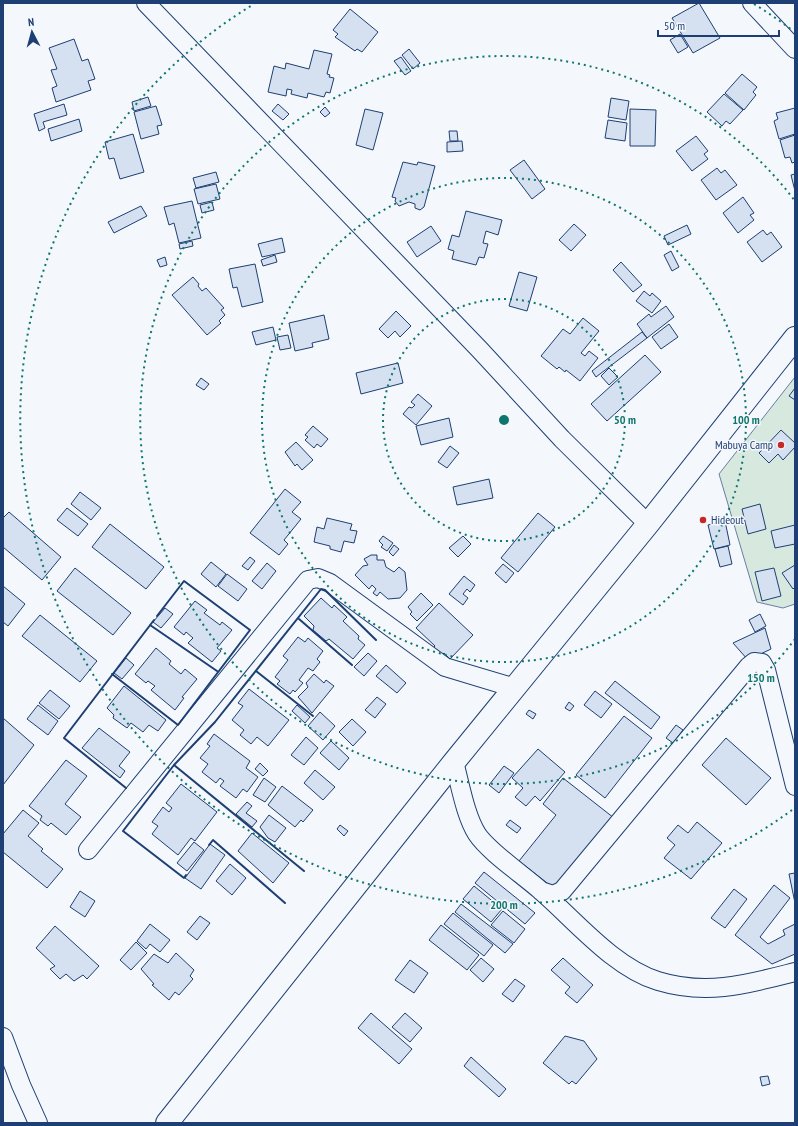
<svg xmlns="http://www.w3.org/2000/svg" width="798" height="1126" viewBox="0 0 798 1126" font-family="'PT Sans Narrow',sans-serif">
<rect width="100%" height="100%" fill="#f4f7fb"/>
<path fill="#d7e8df" stroke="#687fa3" d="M795,377V604L783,608L757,602L719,474Z"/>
<path fill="#d5e0f0" stroke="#1d3f73" d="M699,3L720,38L693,53L672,18Z
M350,9L378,32L362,52L357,49L355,51L335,37L338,34L333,30Z
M680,34L688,47L678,53L670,40Z
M74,39L82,61L88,59L95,79L88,81L91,90L56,102L52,88L57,86L51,70L57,69L49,48Z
M409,49L420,63L413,69L402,55Z
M314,50L332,54L327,74L330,75L329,77L334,78L330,93L326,92L324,97L308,93L307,98L291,94L292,90L287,89L286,96L268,92L274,66L285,69L286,63L309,69Z
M401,57L411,71L405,75L394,61Z
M742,74L757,87L753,92L756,95L744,110L725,93Z
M724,94L743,110L730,124L726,121L722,126L707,112Z
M148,97L151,106L134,111L132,102Z
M611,98L629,101L626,120L608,117Z
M64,104L67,115L43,122L45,128L39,131L34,114Z
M278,104L289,114L283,120L272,111Z
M156,106L162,125L157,126L159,134L141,139L134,112Z
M325,107L330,113L325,117L320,112Z
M795,108V134L779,139L774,121L778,119L776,113Z
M365,109L383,113L373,150L356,145Z
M630,109L656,110L655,146H630Z
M79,119L82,131L51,141L48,129Z
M608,120L627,123L625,141L605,138Z
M449,131H457L458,141H450Z
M133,134L144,172L120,179L114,158L109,159L105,142Z
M795,135V162L792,163L790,157L785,158L780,140Z
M696,136L708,151L704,154L708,159L692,171L676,151Z
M462,141L463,151L447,152V142Z
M524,160L545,189L532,199L510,170Z
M403,162L417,165L418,162L435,166L424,207L420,210L415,208V204L409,202L399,206L395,201L396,198L392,197Z
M717,168L721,173L725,170L737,185L716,200L701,180Z
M216,172L219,182L196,188L193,178Z
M795,174V191L791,175Z
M216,184L220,199L198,204L194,189Z
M743,197L754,213L750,215L754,220L738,233L723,213Z
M192,201L201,238L179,243L174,223L169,225L164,207Z
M212,202L214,210L202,213L200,205Z
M141,206L147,216L114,233L108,222Z
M466,211L502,220L498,235L486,231L483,243L488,244L484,258L479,257L476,265L452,259L454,251L448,249L452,235L459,237Z
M574,224L586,235L571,251L559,240Z
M687,225L691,234L668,245L664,236Z
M431,226L441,241L417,257L407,242Z
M763,230L767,235L771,232L782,247L762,262L747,242Z
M282,238L285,252L262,257L258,244Z
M192,241L193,246L180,249L179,244Z
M671,251L679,267L672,271L664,255Z
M275,255L277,262L263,266L261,260Z
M165,257L167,265L160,267L157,260Z
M621,262L642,285L633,292L613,270Z
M255,264L263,302L242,307L237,287L233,288L229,269Z
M519,272L537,277L527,311L509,306Z
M193,277L199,284L198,286L202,291L206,288L224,308L221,310L225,315L219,321L221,323L207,335L172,295Z
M644,291L650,296L652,293L661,301L652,313L636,301Z
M666,306L674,317L647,338L637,324L649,314L651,317Z
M396,311L411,326L400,337L395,331L388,338L379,329Z
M324,315L329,339L312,343L313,347L295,351L289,323Z
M583,318L599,331L581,353L585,356L589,351L598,358L580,381L566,370L565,372L559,367L557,369L541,356L563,329L570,334Z
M669,324L678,337L661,349L652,337Z
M273,327L276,340L256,345L252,332Z
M642,332L647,338L596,377L592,371Z
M288,335L291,348L280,350L277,337Z
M645,355L661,372L607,421L591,404Z
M398,363L403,383L361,394L356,373Z
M609,368L618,377L609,385L601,376Z
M201,378L209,384L204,390L196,385Z
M795,388V400L789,396Z
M418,394L432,406L416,425L403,414L409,407L412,408L415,405L411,402Z
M449,418L453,437L421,445L416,426Z
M313,426L328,439L321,447L317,444L314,448L305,440L308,437L305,435Z
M781,430L795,443V447L783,460L778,454L769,463L759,453Z
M296,442L313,460L302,470L297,464L295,466L285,452Z
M450,446L459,453L447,468L438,462Z
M489,479L493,498L457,505L453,487Z
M285,489L301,502L292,512L301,519L284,540L288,544L279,555L250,533Z
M80,492L101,508L91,520L71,504Z
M760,504L766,529L748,534L742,509Z
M67,508L88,524L78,536L57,520Z
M9,512L61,557L42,580L3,547V518Z
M538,513L555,527L518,572L501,558Z
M327,518L352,524L350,530L357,531L354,543L344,541L341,552L330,549V546L314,542L317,527L324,529Z
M725,521L730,545L714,549L708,525Z
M110,524L164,567L146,589L92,547Z
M795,525V544L775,548L771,531Z
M383,536L393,543L387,551L381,547L383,545L379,541Z
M463,536L471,544L458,557L449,548Z
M394,545L399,549L393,556L389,552Z
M728,546L732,564L720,567L715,549Z
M371,555H377V560H384L386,567L394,572L399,567L405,572L407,590L400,598L388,599L380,592L377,596L373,593L376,589L372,585L369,589L355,575L363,566L368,565L364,559Z
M250,557L255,561L248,570L242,566Z
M211,562L226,574L216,587L201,574Z
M267,563L276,571L262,589L252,581Z
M503,564L514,573L506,583L495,573Z
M795,565V587L793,589L782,573Z
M75,568L131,613L113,635L57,591Z
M774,568L781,596L762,601L755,572Z
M227,574L247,589L238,601L218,586Z
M464,576L475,585L470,592L467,589L463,594L468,598L463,605L449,594Z
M3,586L25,604L8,626L3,622Z
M421,593L433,605L417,621L410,614L412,612L408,607Z
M321,598L332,608L334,605L347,617L343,621L359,636L358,639L365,645L353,659L329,639L326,641L313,630L314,626L304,616Z
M195,601L207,610L204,613L220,625L222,622L232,630L217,648L221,651L212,662L188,643L193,638L186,632L184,635L174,627Z
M439,603L473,635L450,659L444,653L441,656L433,648L435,646L416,628Z
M165,608L173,614L161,628L153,622Z
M760,614L766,626L755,632L749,620Z
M40,615L97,661L80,682L22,636Z
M765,628L771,649L748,660L733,643Z
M298,637L305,642L308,638L323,651L317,659L320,662L313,671L308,668L299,680L303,683L295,692L293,690L290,694L277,684L280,681L275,677L288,660L283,656Z
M156,648L171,661L169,664L181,674L185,669L197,679L182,697L184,698L175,710L151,690L155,686L148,681L146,683L135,674Z
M368,653L377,661L364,676L354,667Z
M126,658L134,665L122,679L114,673Z
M386,665L406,683L397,693L376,676Z
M314,674L324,683L326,680L334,686L312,713L298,697L308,687L306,683Z
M615,681L660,717L651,729L605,693Z
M124,686L166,720L158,731L149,725L143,732L131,723L127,728L113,718L114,715L107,708Z
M249,689L289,720L268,746L257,737L251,744L240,735L244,730L232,720L243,706L238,703Z
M50,690L70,706L59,719L39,703Z
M595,691L612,704L601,718L584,705Z
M377,697L386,704L375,718L365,710Z
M569,702L574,706L570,711L565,708Z
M38,705L58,721L48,735L27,719Z
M297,705L310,717L305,723L292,711Z
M529,710L536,714L533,719L526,714Z
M320,712L335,726L323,740L308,726Z
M624,716L652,738L605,798L576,775Z
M3,718L34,745L3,785Z
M352,719L366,732L353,746L339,732Z
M676,725L683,730L673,743L666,738Z
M99,728L130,752L119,766L125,771L120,778L82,748Z
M214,734L250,761L246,768L258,777L247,792L243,789L236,798L220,786L224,781L220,778L216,783L202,772L208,764L200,758L210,746L207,744Z
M306,737L318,748L304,765L291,755Z
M726,738L771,778L746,805L702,765Z
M331,741L349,758L339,770L320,753Z
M538,749L565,772L540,801L535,796L526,806L515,797L523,788L512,778Z
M66,760L87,776L65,804L81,817L66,835L51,823L48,826L40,820L42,816L29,806Z
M260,763L268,771L263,776L255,769Z
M504,766L514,773L499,793L489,785Z
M315,770L335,787L323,800L304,783Z
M264,778L276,787L265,802L253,795Z
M563,778L614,818L556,890L519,861L556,815L543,804Z
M181,784L217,812L195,841L191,838L178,855L152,834L158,826L152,822L163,807L169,812L172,808L166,803Z
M282,786L313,810L303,822L301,820L295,827L268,805Z
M247,802L252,806L246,813L257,821L252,827L236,814Z
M23,810L39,823L28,836L43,849L41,851L63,869L47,888L3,852V834Z
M269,815L286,828L275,842L268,838L260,827Z
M510,820L521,828L517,833L506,825Z
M697,822L722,843L691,879L664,858L675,845L667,838L678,825L688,833Z
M340,825L348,831L344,836L337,829Z
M252,833L289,863L273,883L238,851Z
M194,842L204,850L187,871L177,863Z
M210,844L225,855L201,889L185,878Z
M230,864L246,878L232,895L216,881Z
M484,872L535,913L525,924L475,883Z
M795,873V903L789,874Z
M774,885L790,898L760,937L768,944L785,935L783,930L795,924V954L772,964L735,935Z
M474,886L502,909L491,922L463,899Z
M734,889L747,899L725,928L711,918Z
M80,891L95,901L85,917L70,907Z
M461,904L513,944L505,953L455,912Z
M503,911L525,929L514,943L491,925Z
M453,913L493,945L484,956L444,924Z
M200,916L210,923L197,940L187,932Z
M150,924L170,940L160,952L150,944L146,949L137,941Z
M441,925L479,955L467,970L429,940Z
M55,926L99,966L87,979L83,975L74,981L66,974L60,979L50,969L55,966L36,948Z
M136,942L147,953L131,970L120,960Z
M176,953L194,970L190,976L193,979L179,995L175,992L169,1000L152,985L154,984L141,969L154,954L168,963Z
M481,958L494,969L483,982L470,970Z
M563,958L593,985L577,1003L565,993L570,987L551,970Z
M410,960L428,973L414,993L395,980Z
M515,979L525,986L513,1002L502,994Z
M371,1013L412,1049L399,1064L358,1028Z
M405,1013L422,1028L410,1042L392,1027Z
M565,1036L584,1041L597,1059L576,1084L572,1081L569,1084L543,1063Z
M471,1057L506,1089L499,1097L464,1066Z
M768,1076L770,1084L762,1086L760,1077Z"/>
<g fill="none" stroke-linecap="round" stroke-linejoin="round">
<defs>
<path id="minor" d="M146,3L480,350L562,439L648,524
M752,3L795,49
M454,762C460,783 465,815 477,834C488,851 523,875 540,890C575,920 613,967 658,981C707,996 748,984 795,972
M88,850L308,580L318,578L330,583L445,667L515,688
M541,891L553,895L562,891L749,666L754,662L762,663L766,670L795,786
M3,1037L21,1085L38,1123"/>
<path id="major" d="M167,1123L454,762L648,524L795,338"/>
</defs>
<use href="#minor" stroke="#1d3f73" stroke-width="20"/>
<use href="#major" stroke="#1d3f73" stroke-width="24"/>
<use href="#minor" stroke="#f4f7fb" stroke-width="18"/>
<use href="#major" stroke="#f4f7fb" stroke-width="22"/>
<path stroke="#1d3f73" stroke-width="2" d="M299,619L352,665
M150,625L217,671
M256,671L313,716
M112,674L178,725L250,630L184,581L157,616
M174,765L304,871
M126,788L64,738L154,620
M209,845L213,840L285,903
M186,875L184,878L123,831L174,765L215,722L321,589L325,590L376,640"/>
</g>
<g fill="none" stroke="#0f766e" stroke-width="2" stroke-dasharray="2 4">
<circle cx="504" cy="420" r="121"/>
<circle cx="504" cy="420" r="242"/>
<path d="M795 639A364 364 0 1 1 795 201"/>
<path d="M792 810A485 485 0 1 1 254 4M754 4A485 485 0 0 1 792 30"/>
</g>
<g fill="#c62828" stroke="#f4f7fb" stroke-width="1.5">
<circle cx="781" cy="445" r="4"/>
<circle cx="703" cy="520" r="4"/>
</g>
<g text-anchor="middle" stroke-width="3" stroke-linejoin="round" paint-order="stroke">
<g font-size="12" fill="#1d3f73" stroke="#f4f7fb" text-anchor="end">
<text x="773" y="449">Mabuya Camp</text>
<text x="711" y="524" text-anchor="start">Hideout</text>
</g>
</g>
<circle cx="504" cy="420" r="6" fill="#0f766e" stroke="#f4f7fb" stroke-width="2"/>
<g font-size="12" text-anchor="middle" font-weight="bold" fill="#0f766e" stroke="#f4f7fb" stroke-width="3" stroke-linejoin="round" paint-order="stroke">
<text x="625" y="424">50 m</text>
<text x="746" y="424">100 m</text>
<text x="761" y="682">150 m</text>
<text x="504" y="909">200 m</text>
</g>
<rect width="798" height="1126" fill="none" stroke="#1d3f73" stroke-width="8"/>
<g transform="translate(32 32) rotate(354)" stroke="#f4f7fb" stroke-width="3" paint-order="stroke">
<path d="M0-3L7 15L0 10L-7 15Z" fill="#1d3f73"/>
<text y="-6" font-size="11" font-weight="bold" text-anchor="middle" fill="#1d3f73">N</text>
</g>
<path d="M658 30v6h121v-6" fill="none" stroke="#1d3f73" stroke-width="2"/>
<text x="664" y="30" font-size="12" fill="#1d3f73" stroke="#f4f7fb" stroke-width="3" paint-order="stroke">50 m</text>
</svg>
